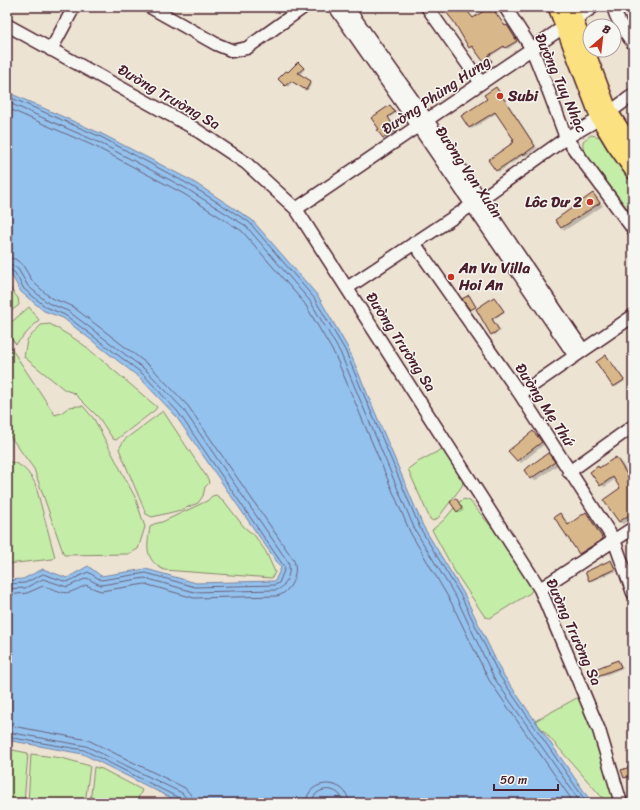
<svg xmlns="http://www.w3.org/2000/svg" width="640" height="810" viewBox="0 0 640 810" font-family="Sriracha,sans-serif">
<rect width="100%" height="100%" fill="#ede3d3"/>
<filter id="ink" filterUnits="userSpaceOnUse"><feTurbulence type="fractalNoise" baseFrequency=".025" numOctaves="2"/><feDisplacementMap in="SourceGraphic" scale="8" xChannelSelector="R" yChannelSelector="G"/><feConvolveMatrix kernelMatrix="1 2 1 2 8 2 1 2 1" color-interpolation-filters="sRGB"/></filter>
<g filter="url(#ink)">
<path fill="#c4eda8" stroke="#87866a" d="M591,135L601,137L633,180V216L583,150V141Z
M7,281L12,291L18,298L19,305L7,314Z
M29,307L39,320L16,344L7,334V326Z
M50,324L75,339L85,346L157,407L155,410L116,440L113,439L99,418L74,393L65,390L24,357L27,340L41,325Z
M7,342L55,415L61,413L69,407L78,406H83L94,419L135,497L145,527L138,549L128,554L64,555L34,469L7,432Z
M163,411L208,479L209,483L205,487L203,496L198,503L181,510L152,517L146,514L119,449L124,440Z
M446,447L463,481L462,486L438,518L433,521L430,519L408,469L416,463Z
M10,462C23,464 28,472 35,483L55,557L53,559L7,564V463Z
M216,495L224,501L244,527L255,536L266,552L275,572L272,578L164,570C144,559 147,547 150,527L154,524L162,522L207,501L212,496Z
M464,499L470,501L508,547L533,589L530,593L490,618L485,617L455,572L432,530L444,520L459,502Z
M584,694L621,803H607L535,721Z
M7,749L28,753L24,803H7Z
M31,754L62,758L90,766L85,803H28Z
M94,767L102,769L142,790L136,803H90Z"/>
<path fill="#93c2ee" stroke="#7681a0" d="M7,92L102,134L192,181L252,220L318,296L348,348L423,526L464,594L502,673L592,803H337L326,798L319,803H181L83,754L7,740V580L23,579L43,569L67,578L88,566L101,576L146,569L196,583L275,581L281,568L175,415L140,378L63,318L44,311L21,292L12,276L7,272Z"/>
<path fill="#0003" d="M442,7H464L474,19L491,7H497L500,11L496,13L506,27H509L518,42L508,49L505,47L489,57L493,62L488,65L474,47L472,48L470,47L455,22Z
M301,65L305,69L299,75L312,83L308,90L293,81L288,87L279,79Z
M496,88L499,90L537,148L526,156L524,155L499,172L497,170L515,143V140L497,113L472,129L470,128L462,116L488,99Z
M390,106L396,113L389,118L398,131L386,139L383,138Z
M593,194L597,197L603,206L565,230L561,227Z
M494,298L505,313L493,320L501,331L494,335L492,334L477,310Z
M606,356L608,358L625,381L616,387L614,386Z
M534,433L537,435L545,444L521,463L517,460Z
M548,454L552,456L558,465L535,481L531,478L525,470Z
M616,458L620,460L633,481V517L623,524L619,522L621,489L615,479L605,487L601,485L591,472L598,467L600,468Z
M456,499L464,510L460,513L457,512Z
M586,513L589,515L597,526L606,541L583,556L580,554L555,517L560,514L563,516L569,525Z
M611,561L613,563L617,571L592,581L589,580Z
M618,661L620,663L623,668L596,679L593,678L591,672Z
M633,767V776L627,779L625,777Z"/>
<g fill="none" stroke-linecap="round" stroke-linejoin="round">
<path stroke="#676079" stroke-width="1" d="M7,96L101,137L190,185L249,222L314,298L345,350L420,528L461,596L499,675L587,803
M7,102L98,142L187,189L246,226L310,301L340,352L415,530L457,599L494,678L581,803
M7,108L96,147L184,194L242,231L305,304L335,355L410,532L451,602L489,680L574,803
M7,258L15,259L22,264L33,282L51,298L72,306L151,367L188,406L293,559C300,571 291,594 276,596L194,598L145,584L101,591L95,589L86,585C62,597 68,593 43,586L27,593L7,595
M7,264L12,265L18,269L28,286L48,303L68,311L147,371L183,409L288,562C292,571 286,588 276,590L194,592L145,578L101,585L96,583L87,578L67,587L43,579L25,588L7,589
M7,269H10L15,273L24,289L46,307L65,315L143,374L178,412L285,568L279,583L275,585L195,587L146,573L101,580L88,572L67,582L43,574L25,583L7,584
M7,725L88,740L185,788L191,795L193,803
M7,732L86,746L182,793L186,798L187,803
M7,737L84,750L179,798L182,803
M306,803C307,777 348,778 349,803
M312,803C313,785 342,785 343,803"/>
</g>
<path fill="#d8b88b" stroke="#4a1f2b" d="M442,7H464L473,18L490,7H498V10L495,12L505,26L507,25L517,41L505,48L504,46L488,56L492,61L486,65L472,46L469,48L454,22Z
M298,62L304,68L298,73L311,81L306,90L291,81L285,86L278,79L286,71L288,72Z
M496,87L535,146L523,155L522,154L496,171L488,160L514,142L512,141L514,140L495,112L469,128L461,116L487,99L484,95Z
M390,105L395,112L388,117L396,130L383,138L377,130L379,129L371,118Z
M593,193L600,203L561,228L555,220Z
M469,295L476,307L470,310L462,299Z
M494,297L504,311L492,319L499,330L491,335L476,309Z
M606,355L624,380L613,387L596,362Z
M533,431L542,442L517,461L508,451Z
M548,453L555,462L530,479L524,470Z
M616,457L633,484V512L619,522L603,500L620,488L613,477L600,486L590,472L598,466L599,468Z
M456,498L462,508L457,512L450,502Z
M586,512L603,539L579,554L554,517L560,513L568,525Z
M611,560L615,569L589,581L585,572Z
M618,660L621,667L592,678L590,671Z
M633,766V775L624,778L621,770Z"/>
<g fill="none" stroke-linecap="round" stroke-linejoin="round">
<defs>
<path id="minor" d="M150,7L216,44L233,51L247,48L304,7
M335,7L418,126L575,356
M347,7L427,120L583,350
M427,7L481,83
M505,7L532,49L549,92L566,138L633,229
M613,7C617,21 625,32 633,43
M7,25L192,127L246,163L296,209L540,589L599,730L621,803
M51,50L74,7
M610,112L633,95
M296,209L593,7
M414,243L520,394L614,540L633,593
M347,288L481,199L566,138L599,119
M520,394L633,316
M569,472L633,426
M540,589L633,528"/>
<path id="major" d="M556,7L599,119L614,144L633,171
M570,7L610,112L633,147"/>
</defs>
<use href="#minor" stroke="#4a1f2b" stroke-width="15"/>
<use href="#major" stroke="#4a1f2b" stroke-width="18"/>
<use href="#minor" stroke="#f6f6f2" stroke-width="12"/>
<use href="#major" stroke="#fbe180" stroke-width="15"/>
</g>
</g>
<g fill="#c8321e" stroke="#f6f6f2" stroke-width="1.5">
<circle cx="500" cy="96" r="4"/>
<circle cx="590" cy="202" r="4"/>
<circle cx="451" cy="277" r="4"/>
</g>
<g text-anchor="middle" stroke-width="3" stroke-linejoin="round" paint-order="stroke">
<g font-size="15" fill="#4a1f2b" stroke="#f6f6f2">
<text transform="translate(561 83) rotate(66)" y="5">Đường Tuy Nhạc</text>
<text transform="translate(436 95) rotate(-34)" y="5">Đường Phùng Hưng</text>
<text transform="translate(169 97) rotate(30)" y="5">Đường Trường Sa</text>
<text transform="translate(469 172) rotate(56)" y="5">Đường Vạn Xuân</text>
<text transform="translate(401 342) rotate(57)" y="5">Đường Trường Sa</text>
<text transform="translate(545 405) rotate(57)" y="5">Đường Mẹ Thứ</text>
<text transform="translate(574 632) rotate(66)" y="5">Đường Trường Sa</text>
</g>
<g font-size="15" font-weight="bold" fill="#4a1f2b" stroke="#f6f6f2" text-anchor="start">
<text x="508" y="101">Subi</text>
<text x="582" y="207" text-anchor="end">Lôc Dư 2</text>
<text x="459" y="273">An Vu Villa<tspan x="459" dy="17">Hoi An</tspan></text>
</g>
</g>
<rect width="640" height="810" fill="none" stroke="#f6f6f2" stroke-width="24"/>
<rect x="12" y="12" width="616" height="786" fill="none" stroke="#4a1f2b" stroke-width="1.5" filter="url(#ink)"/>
<g transform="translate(602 38) rotate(28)"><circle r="19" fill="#f6f6f2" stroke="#b1a0a2"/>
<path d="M0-3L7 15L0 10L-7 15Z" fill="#c8321e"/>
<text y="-6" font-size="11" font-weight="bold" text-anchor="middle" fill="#4a1f2b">B</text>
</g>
<path d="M494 784v6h64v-6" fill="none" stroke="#4a1f2b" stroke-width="2"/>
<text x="500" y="784" font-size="12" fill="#4a1f2b" stroke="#f6f6f2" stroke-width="3" paint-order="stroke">50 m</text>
</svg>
